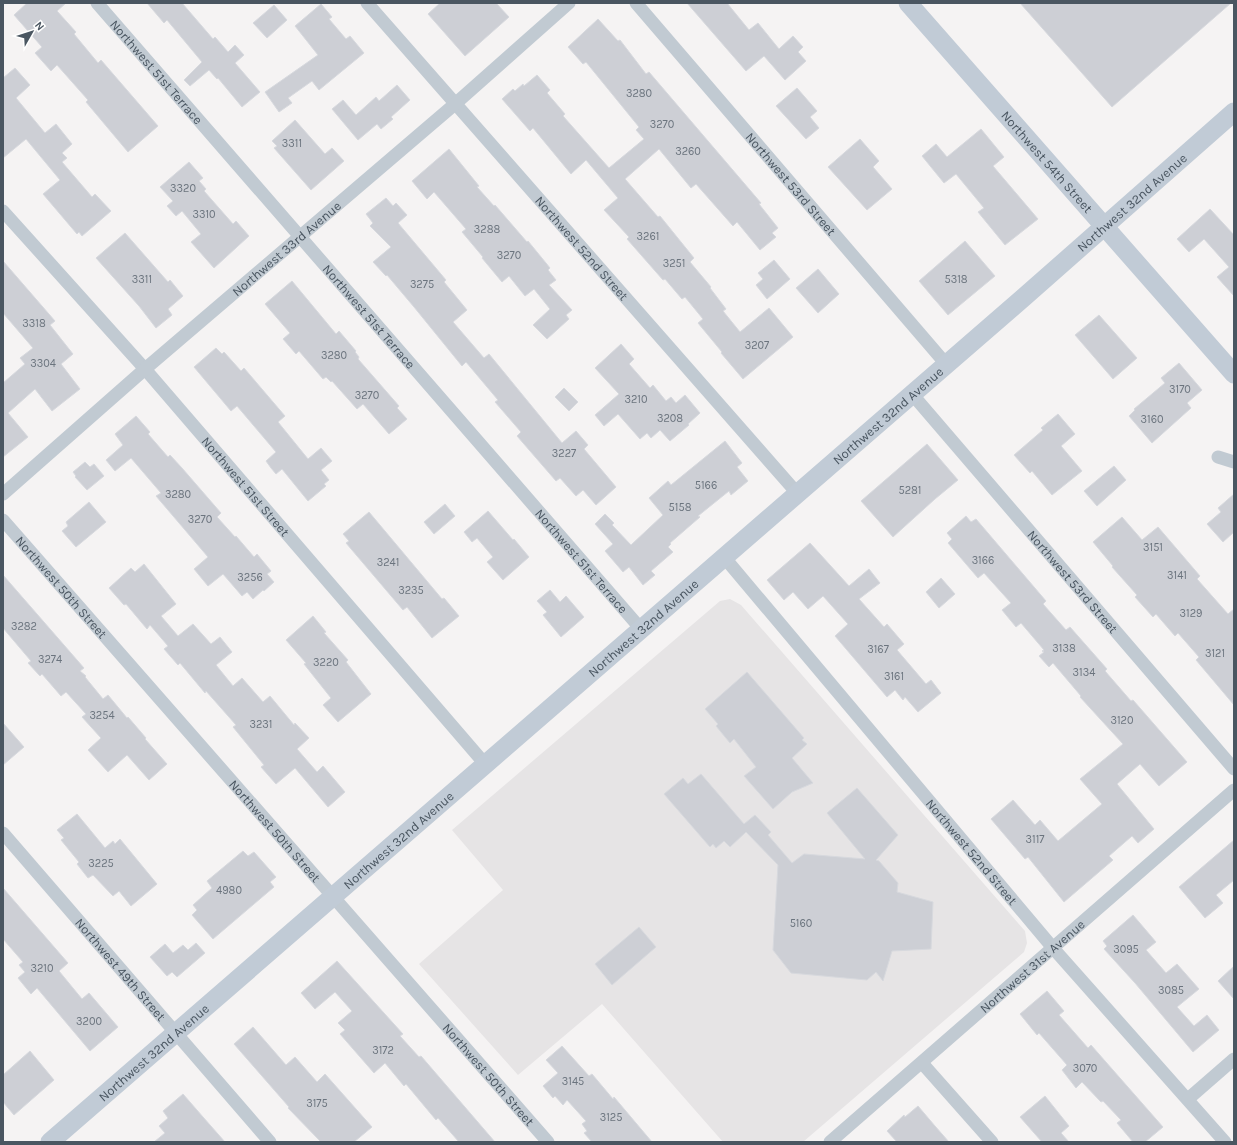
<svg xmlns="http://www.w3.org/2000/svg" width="1237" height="1145" viewBox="0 0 1237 1145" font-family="Karla,sans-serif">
<rect width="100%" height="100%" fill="#f5f3f3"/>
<path fill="#e6e4e5" d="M730,599L741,605L1025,931L1027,943L1024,952L803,1142H723L602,1004L518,1075L419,964L503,890L452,830L720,601Z"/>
<path fill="#cdcfd5" stroke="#d7d9de" d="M27,3H66L57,11L76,32L74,34L98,63L101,60L158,126L128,152L86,102L88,100L57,65L51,71L35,53L42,47L14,15Z
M147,3H182L213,39L215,37L228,52L235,45L244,55L235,63L260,92L242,107L218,78L217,79L209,70L190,86L184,80L202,62L167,20L164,23Z
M440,3H496L509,17L465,56L428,14Z
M687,3H727L749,30L758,23L779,49L793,36L803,47L798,52L806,61L785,80L764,56L746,71Z
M1020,3H1231L1112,107Z
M321,4L332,17L329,19L346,39L350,36L364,53L319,90L312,81L288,98L292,103L279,112L265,92L318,55L295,26Z
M274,5L287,20L267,38L253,23Z
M598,19L618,41L620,40L646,74L649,72L761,203L759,204L778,228L772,233L776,237L760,250L737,222L733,226L696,184L691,188L659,149L625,179L658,217L660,216L694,258L690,262L711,287L710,288L726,309L723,311L740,332L769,308L793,337L743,379L721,353L722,352L698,323L703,319L685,297L682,299L665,279L663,280L627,239L629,237L604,210L618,198L586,160L571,174L533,128L530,131L502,99L513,89L515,91L523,84L524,86L537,75L550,90L547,93L565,114L563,116L609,168L644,139L636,130L639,127L586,62L583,64L568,47Z
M15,68L30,85L16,98L45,133L56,124L72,144L62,153L67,158L62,162L92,197L95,194L111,211L82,236L79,232L77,234L43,194L60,180L26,139L3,158V78Z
M397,85L410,100L391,117L393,119L381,129L377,124L358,140L332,109L343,100L356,115L376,97L379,101Z
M797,88L817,111L810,117L819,128L806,139L776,106Z
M295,120L325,154L332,148L344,161L311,190L274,148L277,146L272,141Z
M981,129L1004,157L993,166L1038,219L1005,245L978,212L984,208L956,174L944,183L922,156L936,144L947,157Z
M860,139L879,161L873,167L892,189L867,210L828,167Z
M449,149L479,186L477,187L494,206L495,205L527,242L528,241L546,263L550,268L548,270L556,280L549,285L572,310L566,315L569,319L547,339L533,325L550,309L534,289L525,296L509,276L502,282L482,258L483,257L462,232L466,229L434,192L427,199L412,181Z
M189,162L203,178L199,181L206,189L204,191L233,224L236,221L249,236L214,268L191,242L201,234L182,211L176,216L167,206L173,201L160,187Z
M386,198L393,206L396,203L407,215L398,223L446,280L444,282L467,310L453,322L484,358L489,354L562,443L576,431L588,445L584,449L616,487L596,505L583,490L576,496L560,478L556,481L517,436L521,432L495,402L498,400L466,362L462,366L414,307L387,275L386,276L373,262L391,247L370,226L373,223L366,214Z
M1210,209L1234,235V296L1217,277L1229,267L1204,239L1189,252L1177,239Z
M125,233L168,282L170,280L183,296L168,309L172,315L156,328L139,306L96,258Z
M965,241L995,276L948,315L919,281Z
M774,260L790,279L767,299L756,285L763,279L758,273Z
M3,261L55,321L50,325L73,354L61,364L80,389L52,411L35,389L8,413L28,437L3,457V383L25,364L20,358L33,348L3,313Z
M818,269L839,294L818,313L796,288Z
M292,281L336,334L339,331L356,351L355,352L359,357L358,359L399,406L397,408L407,419L389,434L363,404L357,409L332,381L331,382L326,377L323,379L299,351L296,354L283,339L290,333L265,304Z
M1099,315L1137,358L1113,379L1075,335Z
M621,344L634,359L629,364L650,388L653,385L666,401L671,397L676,403L685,395L700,413L688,424L689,425L670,441L660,430L651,438L647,433L640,439L618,414L604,426L595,415L619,394L595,368Z
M216,348L222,354L224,352L241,371L244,368L285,416L278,422L308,459L321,448L332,461L321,470L329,480L324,484L326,486L308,501L282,469L276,474L271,468L266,461L276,452L237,406L231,411L194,367Z
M1179,363L1202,390L1187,403L1191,408L1152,443L1129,416L1135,410L1134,409L1165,383L1161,378Z
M564,388L578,402L569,411L555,397Z
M1058,414L1075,434L1061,446L1082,471L1052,495L1032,471L1030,473L1014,455L1043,430L1041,428Z
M136,416L150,432L148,434L168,457L170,455L182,468L221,513L217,517L235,537L236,536L254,557L257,554L271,571L267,574L274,582L264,591L263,590L253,599L247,592L242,596L223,574L208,586L194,569L208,557L156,496L161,493L131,458L115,471L106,460L123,445L115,434Z
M725,441L742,463L737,467L748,481L731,495L729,491L698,516L700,517L670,543L671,544L668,547L673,552L651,571L655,575L643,585L629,567L623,572L605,551L613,544L595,524L605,514L614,523L612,525L631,545L663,515L649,498L668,481L671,485Z
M927,444L958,480L935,499L893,537L861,501Z
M85,462L90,467L94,464L104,476L87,490L75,477L76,476L73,472Z
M1114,466L1126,480L1097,506L1084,491Z
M1234,494V532L1223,542L1207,524L1221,512L1218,508Z
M89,502L106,522L76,547L62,531L68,526L66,522Z
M445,504L455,516L434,534L424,522Z
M488,511L513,540L514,539L529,557L503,580L487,562L493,557L477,538L472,542L464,532Z
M369,512L442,599L444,598L459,616L432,638L407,607L403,610L346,543L349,541L343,534Z
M966,516L971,522L976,519L1046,601L1043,604L1066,630L1070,627L1107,669L1105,671L1131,701L1133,700L1187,762L1159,786L1140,764L1117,784L1154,829L1138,843L1132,836L1109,856L1113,860L1064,902L1028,857L1025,859L991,819L1013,800L1035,825L1040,820L1058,841L1102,804L1080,779L1123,744L1080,697L1081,696L1053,663L1049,667L1039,656L1044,652L1042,651L1044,650L1021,623L1016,627L1002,610L1011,603L984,573L978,578L948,543L952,539L947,533Z
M1122,517L1142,540L1158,527L1200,576L1197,579L1228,614L1234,609V705L1196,660L1199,657L1178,633L1175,636L1156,614L1153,617L1135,597L1137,595L1112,567L1113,566L1093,542Z
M810,543L849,586L869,569L880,583L859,599L884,627L887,624L904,644L897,650L926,684L931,680L941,693L918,712L905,697L903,700L895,690L887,697L835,636L848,624L823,596L808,609L793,592L784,600L767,580Z
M144,564L176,604L161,616L178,636L193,624L211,644L220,637L232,652L216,665L233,686L242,678L263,702L270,696L294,725L295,723L309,738L297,749L317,772L323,766L345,792L328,807L295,768L276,784L261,767L264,765L233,727L236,725L206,691L205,693L180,663L178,665L164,649L168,646L150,625L147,629L126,604L124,605L109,588L131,568L135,572Z
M3,575L84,668L80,671L86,676L85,677L103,699L108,695L127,718L128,717L146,738L145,739L167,764L149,780L127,755L108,772L88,750L101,738L82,717L86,714L66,692L61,696L42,674L40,676L28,663L31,661L3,628Z
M941,578L955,594L939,608L926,592Z
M550,590L560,602L566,596L584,617L561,637L543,615L547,612L537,601Z
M313,616L326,632L324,633L348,660L346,662L371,694L338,722L323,705L331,698L304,664L306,663L286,640Z
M747,672L804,738L802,740L807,744L792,758L813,783L792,792L773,809L744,776L756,767L734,739L730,743L716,726L718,724L705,709Z
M3,723L24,747L3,765Z
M701,774L744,824L755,815L771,832L768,835L792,863L804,854L865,859L827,813L857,788L898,835L876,860L879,861L898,883L897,892L933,902L931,949L892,951L883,981L876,972L867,980L791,973L773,950L778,865L746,832L730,847L724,841L716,848L713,844L710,847L664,794L683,778L688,784Z
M77,814L105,848L113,841L115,844L120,839L157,884L131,906L119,891L113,896L93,875L88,878L77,864L79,862L61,840L64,838L57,830Z
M1234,840V880L1216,895L1223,903L1205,918L1179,887Z
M243,851L248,856L254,852L276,877L270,882L274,887L213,939L192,915L197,910L193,905L212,888L207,881Z
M3,888L68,963L59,971L82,999L89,993L118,1027L90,1051L37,988L31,994L18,978L25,972L19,965L23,962L3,939Z
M1133,915L1156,942L1146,950L1166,973L1177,964L1199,989L1177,1007L1194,1026L1207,1015L1219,1030L1193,1052L1135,983L1104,949L1107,946L1103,941Z
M639,927L656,947L612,985L595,964Z
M196,943L205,953L177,977L172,972L167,976L150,957L165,944L173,953L183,945L188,950Z
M337,961L403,1034L400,1036L419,1057L421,1056L495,1142H459L438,1118L436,1120L406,1084L404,1086L385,1063L374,1073L340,1034L345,1030L338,1023L352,1011L335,992L315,1009L301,993Z
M1234,966V999L1218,981Z
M1047,991L1064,1011L1059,1015L1088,1048L1091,1045L1163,1127L1145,1142H1133L1117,1123L1121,1120L1103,1101L1101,1102L1082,1082L1076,1088L1062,1070L1067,1065L1039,1033L1037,1035L1020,1014Z
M253,1027L286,1065L295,1057L317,1082L325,1074L372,1127L354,1142H321L288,1108L289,1107L234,1044Z
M562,1046L589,1076L592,1074L613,1099L614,1097L652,1142H592L584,1133L587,1131L582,1124L586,1121L567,1100L563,1105L555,1096L553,1098L543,1086L558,1073L546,1060Z
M30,1051L54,1080L14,1115L3,1102V1075Z
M183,1094L203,1117L225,1142H154L165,1133L159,1126L168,1118L163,1111Z
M1045,1096L1069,1126L1061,1133L1069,1142H1042L1020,1117Z
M918,1106L935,1126L949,1142H897L887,1131L904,1115L905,1117Z"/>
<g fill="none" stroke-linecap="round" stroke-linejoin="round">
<g stroke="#c1cad2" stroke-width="13">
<path id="s1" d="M97,3L641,629"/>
<path id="s2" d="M367,3L797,493"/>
<path id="s3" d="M636,3L946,364"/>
<path id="s4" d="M3,211L145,369L485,764"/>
<path id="s5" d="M912,394L1234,769"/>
<path d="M1218,457L1234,462"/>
<path id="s6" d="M3,494L145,369L455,104L569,3"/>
<path id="s7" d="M3,520L548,1142"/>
<path id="s8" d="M724,557L1053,948L1225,1142"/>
<path id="s9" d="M3,833L270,1142"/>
<path d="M922,1063L992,1142"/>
<path d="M1188,1099L1234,1059"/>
<path id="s10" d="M830,1142L1234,790"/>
</g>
<g stroke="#c1cbd6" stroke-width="19">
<path id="s11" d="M908,3L1234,374"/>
<path id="s12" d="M50,1142L1023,298L1234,112"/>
</g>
</g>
<g text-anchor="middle" stroke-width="4" stroke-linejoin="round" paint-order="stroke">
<g font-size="11" fill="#6b747e">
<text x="639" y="97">3280</text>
<text x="662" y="128">3270</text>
<text x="292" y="147">3311</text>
<text x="688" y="155">3260</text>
<text x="183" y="192">3320</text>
<text x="204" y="218">3310</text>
<text x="487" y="233">3288</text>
<text x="648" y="240">3261</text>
<text x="509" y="259">3270</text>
<text x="674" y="267">3251</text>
<text x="142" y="283">3311</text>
<text x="956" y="283">5318</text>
<text x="422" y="288">3275</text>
<text x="34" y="327">3318</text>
<text x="757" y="349">3207</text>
<text x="334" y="359">3280</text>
<text x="43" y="367">3304</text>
<text x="1180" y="393">3170</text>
<text x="367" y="399">3270</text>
<text x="636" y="403">3210</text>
<text x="670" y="422">3208</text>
<text x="1152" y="423">3160</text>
<text x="564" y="457">3227</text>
<text x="706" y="489">5166</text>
<text x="910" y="494">5281</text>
<text x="178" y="498">3280</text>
<text x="680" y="511">5158</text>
<text x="200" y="523">3270</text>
<text x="1153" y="551">3151</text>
<text x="983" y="564">3166</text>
<text x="388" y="566">3241</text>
<text x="1177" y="579">3141</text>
<text x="250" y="581">3256</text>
<text x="411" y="594">3235</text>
<text x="1191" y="617">3129</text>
<text x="24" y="630">3282</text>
<text x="1064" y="652">3138</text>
<text x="878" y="653">3167</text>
<text x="1215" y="657">3121</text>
<text x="50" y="663">3274</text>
<text x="326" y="666">3220</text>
<text x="1084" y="676">3134</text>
<text x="894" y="680">3161</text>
<text x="102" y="719">3254</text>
<text x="1122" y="724">3120</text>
<text x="261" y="728">3231</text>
<text x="1035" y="843">3117</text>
<text x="101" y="867">3225</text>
<text x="229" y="894">4980</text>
<text x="801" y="927">5160</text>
<text x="1126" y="953">3095</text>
<text x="42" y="972">3210</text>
<text x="1171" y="994">3085</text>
<text x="89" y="1025">3200</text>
<text x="383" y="1054">3172</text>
<text x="1085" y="1072">3070</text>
<text x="573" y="1085">3145</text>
<text x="317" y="1107">3175</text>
<text x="611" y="1121">3125</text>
</g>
<g font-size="13" fill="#4a5661" stroke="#fff">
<text dy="5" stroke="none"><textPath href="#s1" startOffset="91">Northwest 51st Terrace</textPath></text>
<text dy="5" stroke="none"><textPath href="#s11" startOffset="211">Northwest 54th Street</textPath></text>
<text dy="5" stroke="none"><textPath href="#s3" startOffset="238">Northwest 53rd Street</textPath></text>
<text dy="5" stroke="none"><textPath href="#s12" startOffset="1433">Northwest 32nd Avenue</textPath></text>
<text dy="5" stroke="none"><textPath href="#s6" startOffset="375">Northwest 33rd Avenue</textPath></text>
<text dy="5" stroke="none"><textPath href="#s2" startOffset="326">Northwest 52nd Street</textPath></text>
<text dy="5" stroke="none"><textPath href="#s1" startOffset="415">Northwest 51st Terrace</textPath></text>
<text dy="5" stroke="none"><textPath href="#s12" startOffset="1109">Northwest 32nd Avenue</textPath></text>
<text dy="5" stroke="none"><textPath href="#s4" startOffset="367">Northwest 51st Street</textPath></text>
<text dy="5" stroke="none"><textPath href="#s1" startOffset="739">Northwest 51st Terrace</textPath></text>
<text dy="5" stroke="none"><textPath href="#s5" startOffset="247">Northwest 53rd Street</textPath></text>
<text dy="5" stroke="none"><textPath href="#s7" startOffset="89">Northwest 50th Street</textPath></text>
<text dy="5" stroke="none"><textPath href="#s12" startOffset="785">Northwest 32nd Avenue</textPath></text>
<text dy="5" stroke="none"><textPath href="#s7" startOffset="413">Northwest 50th Street</textPath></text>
<text dy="5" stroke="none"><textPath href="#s12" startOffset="461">Northwest 32nd Avenue</textPath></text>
<text dy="5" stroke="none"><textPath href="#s8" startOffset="385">Northwest 52nd Street</textPath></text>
<text dy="5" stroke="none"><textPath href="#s10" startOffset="268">Northwest 31st Avenue</textPath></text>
<text dy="5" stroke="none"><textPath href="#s9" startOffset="180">Northwest 49th Street</textPath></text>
<text dy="5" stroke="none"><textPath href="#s12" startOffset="137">Northwest 32nd Avenue</textPath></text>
<text dy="5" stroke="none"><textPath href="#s7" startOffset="737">Northwest 50th Street</textPath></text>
</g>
</g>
<rect width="1237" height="1145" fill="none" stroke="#4a5661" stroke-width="8"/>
<g transform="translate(32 32) rotate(51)" stroke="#ffffff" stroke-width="3" paint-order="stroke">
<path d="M0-3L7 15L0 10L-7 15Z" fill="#4a5661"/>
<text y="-6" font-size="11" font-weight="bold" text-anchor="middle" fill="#4a5661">N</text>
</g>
</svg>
